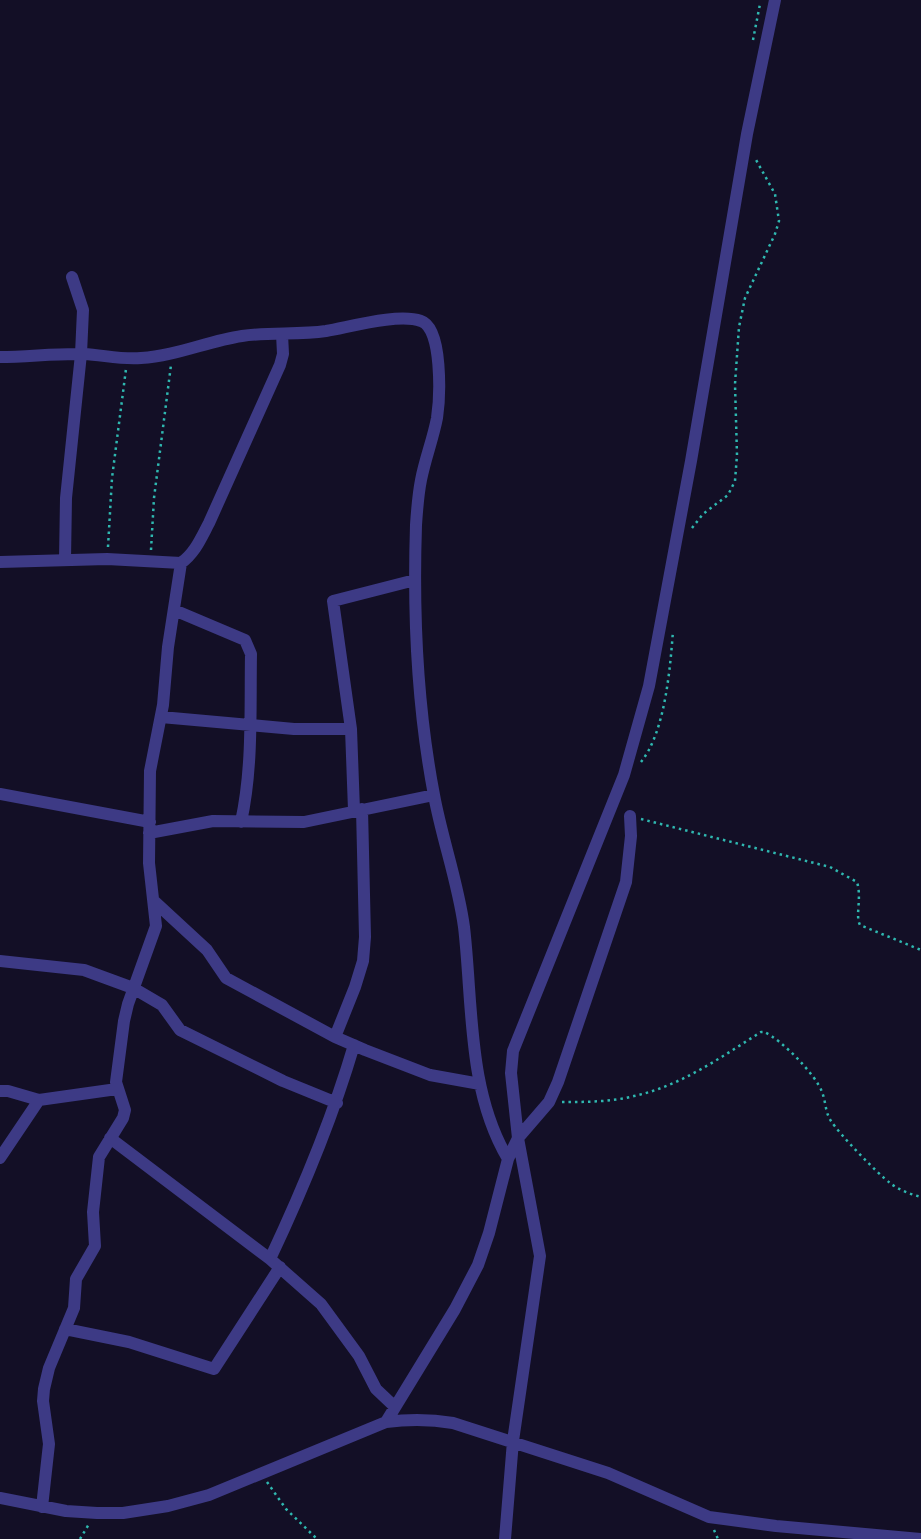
<svg xmlns="http://www.w3.org/2000/svg" width="921" height="1539" viewBox="0 0 921 1539" font-family="Cabin,sans-serif">
<rect width="100%" height="100%" fill="#130f26"/>
<g fill="none" stroke-linecap="round" stroke-linejoin="round">
<path stroke="#2fb8b0" stroke-width="2.5" stroke-dasharray="2.5 4" stroke-linecap="butt" d="M753,40L760,4
M692,528L703,514L728,495L735,481L737,455L735,384L739,327L745,298L775,234L779,221L775,194L755,158
M108,547L112,478L126,369
M151,550L154,498L171,365
M641,762C665,732 670,670 673,631
M641,819L830,867L857,882C862,898 855,916 860,925L921,950
M562,1102C586,1102 611,1102 634,1096C681,1086 721,1057 761,1032H764C781,1039 816,1075 822,1092C826,1102 825,1112 831,1121C840,1135 877,1173 890,1183C899,1190 910,1194 921,1197
M267,1482L286,1509L317,1539
M714,1530L718,1539
M80,1539L89,1524"/>
<path stroke="#3d3a85" stroke-width="12" d="M0,357C28,357 56,353 84,354C103,355 123,360 141,358C176,356 208,341 242,336C270,332 298,335 326,331C350,327 398,313 421,321C443,328 440,398 437,418C433,439 425,459 421,480C418,495 417,510 416,525C413,615 417,706 434,795C442,839 458,882 464,927C473,1004 467,1090 508,1159
M65,560L66,498L81,354L83,310L72,277
M0,562L107,559L181,563C195,553 201,538 209,523L280,365L283,354L282,334
M174,610L245,640L251,654C250,710 253,767 241,822
M161,717L294,729H351
M0,794L150,822
M354,810L351,729L333,601L415,580
M149,833L213,821L304,822L434,795
M155,902L207,950L226,978L335,1037L365,1050L430,1075L480,1084
M0,961L84,970L133,988L162,1005L180,1030L283,1081L337,1103
M335,1037L355,987L363,961L365,937L362,809
M0,1091H8L39,1100
M110,1138L270,1259L321,1304L359,1356L376,1389L395,1407
M0,1158L39,1100L117,1089
M270,1259C303,1189 332,1120 354,1045
M65,1329L129,1342L214,1369L280,1267
M386,1422L455,1309L478,1265L489,1233L508,1159L518,1138L549,1102L558,1082L626,882L631,836L630,816
M0,1498L66,1511L97,1513H123L168,1506L209,1495L386,1422C409,1419 430,1419 453,1423L608,1473L709,1517L776,1526L921,1539
M42,1507L49,1444L43,1401L44,1389L49,1368L74,1308L76,1279L95,1246L93,1212L99,1157L123,1118L125,1110L116,1082L124,1021L128,1004L156,926L149,863L150,771L163,705L168,647L181,563
M505,1539L513,1441L540,1256L518,1138L511,1073L513,1051L624,775L649,686L691,461L747,134L775,0"/>
</g>
</svg>
